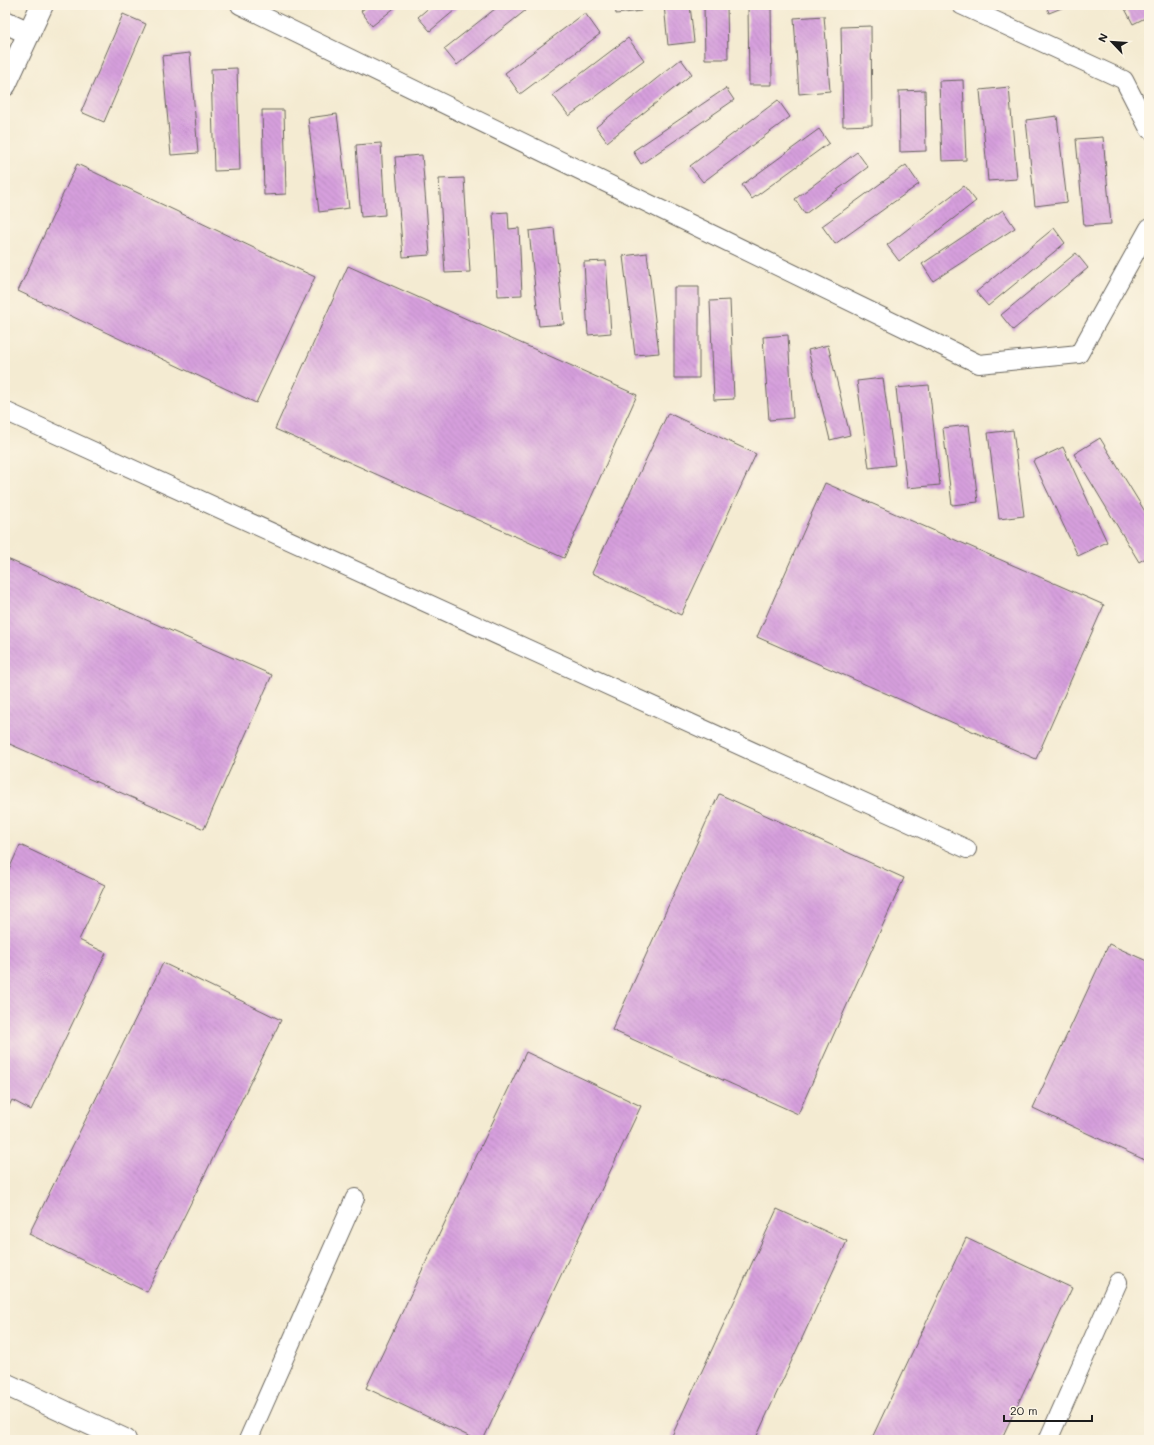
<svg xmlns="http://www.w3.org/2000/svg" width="1154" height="1445" viewBox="0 0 1154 1445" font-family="Mali,sans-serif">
<defs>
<pattern id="building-back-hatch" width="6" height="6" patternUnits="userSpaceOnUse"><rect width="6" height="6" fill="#d69fdd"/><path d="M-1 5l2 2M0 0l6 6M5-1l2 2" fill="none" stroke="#b788bd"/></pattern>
</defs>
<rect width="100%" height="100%" fill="#fcf5e5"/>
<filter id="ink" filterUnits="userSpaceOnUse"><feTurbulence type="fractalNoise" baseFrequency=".025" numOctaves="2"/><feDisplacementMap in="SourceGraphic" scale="8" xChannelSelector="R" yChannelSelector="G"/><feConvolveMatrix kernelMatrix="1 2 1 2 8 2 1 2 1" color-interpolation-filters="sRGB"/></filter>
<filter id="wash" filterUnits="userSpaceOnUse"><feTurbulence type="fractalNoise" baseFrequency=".012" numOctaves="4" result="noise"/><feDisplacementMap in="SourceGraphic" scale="16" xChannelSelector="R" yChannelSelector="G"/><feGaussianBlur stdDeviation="0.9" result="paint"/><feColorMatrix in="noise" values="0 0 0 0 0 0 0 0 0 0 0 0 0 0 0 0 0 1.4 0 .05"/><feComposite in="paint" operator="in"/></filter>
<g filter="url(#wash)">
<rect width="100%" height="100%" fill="#f4ebd2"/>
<g id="blocks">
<path fill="url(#building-back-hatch)" d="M369,5H398L372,26L361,11Z
M432,5H461L430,31L418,17Z
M500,5H530L531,6L457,65L444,49Z
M615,5H640L641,11L616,14Z
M664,5H690L694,42L668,45Z
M704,5H727L728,59H705Z
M748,5H771L772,85H749Z
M1046,5H1069L1049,13Z
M1123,5H1149V16L1133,24Z
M585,13L600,34L520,94L505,73Z
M123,14L146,24L104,122L81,112Z
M824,16L830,91L799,94L794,18Z
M871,26L872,125L843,126L841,27Z
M628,38L644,60L569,116L553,95Z
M190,53L198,153L171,155L162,56Z
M681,59L692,74L607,142L596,127Z
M237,68L240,170L214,171L211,69Z
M963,80L966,160L942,161L939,81Z
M1009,87L1017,179L988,181L980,90Z
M726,88L734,100L641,164L633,151Z
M925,90L926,151L900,152L899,91Z
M778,100L790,117L703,182L690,166Z
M262,110H284L286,194L264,195Z
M337,114L349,208L319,212L308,118Z
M1057,116L1067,202L1035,206L1026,120Z
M819,129L829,143L752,199L742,185Z
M1103,137L1111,224L1084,226L1076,139Z
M381,143L385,215L361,217L356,145Z
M857,152L868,167L805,214L795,199Z
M422,155L430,255L403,257L395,157Z
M77,164L315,277L256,403L18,291Z
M906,165L919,184L835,244L822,226Z
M464,178L470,272L445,273L439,179Z
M964,186L976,201L899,261L887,245Z
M1003,210L1015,228L933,281L922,264Z
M508,212L509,229L519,228L522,295L498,296L493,213Z
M554,228L564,324L539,326L529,231Z
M1054,228L1065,243L988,306L976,292Z
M647,253L659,353L635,355L623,256Z
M1076,253L1088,268L1013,330L1001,315Z
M606,261L611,333L588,335L584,262Z
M348,266L637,395L564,558L275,429Z
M674,287H699V378H674Z
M730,300L734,399L714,400L710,301Z
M788,335L793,418L769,420L763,337Z
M828,345L850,435L830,440L808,350Z
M883,378L895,465L869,468L857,381Z
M929,385L940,485L907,488L896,388Z
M668,413L756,454L681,615L592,573Z
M969,425L978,502L952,505L943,428Z
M1013,430L1024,516L999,519L988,433Z
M1100,438L1149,518V556L1139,562L1074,454Z
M1063,447L1107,542L1078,556L1033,461Z
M825,483L1104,605L1036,759L757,637Z
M5,558L272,675L204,829L5,742Z
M719,794L904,878L798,1114L612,1030Z
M20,845L105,885L79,940L106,953L31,1110L12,1100L5,1114V878Z
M1109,944L1149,962V1162L1033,1108Z
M163,963L281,1020L147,1292L29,1234Z
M526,1052L641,1106L483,1440H477L366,1388Z
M777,1209L847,1241L755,1440H670Z
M966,1238L1072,1288L1001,1440H871Z"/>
</g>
</g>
<g filter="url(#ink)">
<use href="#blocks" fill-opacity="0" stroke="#68645c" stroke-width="1"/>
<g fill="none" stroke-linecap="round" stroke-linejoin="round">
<defs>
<path id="service" d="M240,5L979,364L1079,354L1149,228
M961,5L1124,80L1149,129
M5,411L967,849
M248,1440L355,1198
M1048,1440L1118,1282"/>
<path id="minor" d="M5,22L29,33
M5,1384L125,1440"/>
<path id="secondary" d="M5,85L42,5"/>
</defs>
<use href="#service" stroke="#68645c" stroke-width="20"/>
<use href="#minor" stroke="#68645c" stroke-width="24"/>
<use href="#secondary" stroke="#68645c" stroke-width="24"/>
<use href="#service" stroke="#fff" stroke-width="18"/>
<use href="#minor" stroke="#fff" stroke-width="22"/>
<use href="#secondary" stroke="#fff" stroke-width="22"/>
</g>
</g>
<rect width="1154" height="1445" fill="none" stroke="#fcf5e5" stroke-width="20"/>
<g transform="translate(1112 42) rotate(295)" stroke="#fcf5e5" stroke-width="3" paint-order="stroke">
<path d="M0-3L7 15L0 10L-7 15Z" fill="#1c1c1c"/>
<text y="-6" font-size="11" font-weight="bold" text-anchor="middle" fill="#1c1c1c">N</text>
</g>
<path d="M1004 1415v6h88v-6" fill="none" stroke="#1c1c1c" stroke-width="2"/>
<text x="1010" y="1415" font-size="12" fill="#1c1c1c" stroke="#fcf5e5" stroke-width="3" paint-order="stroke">20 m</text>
</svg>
